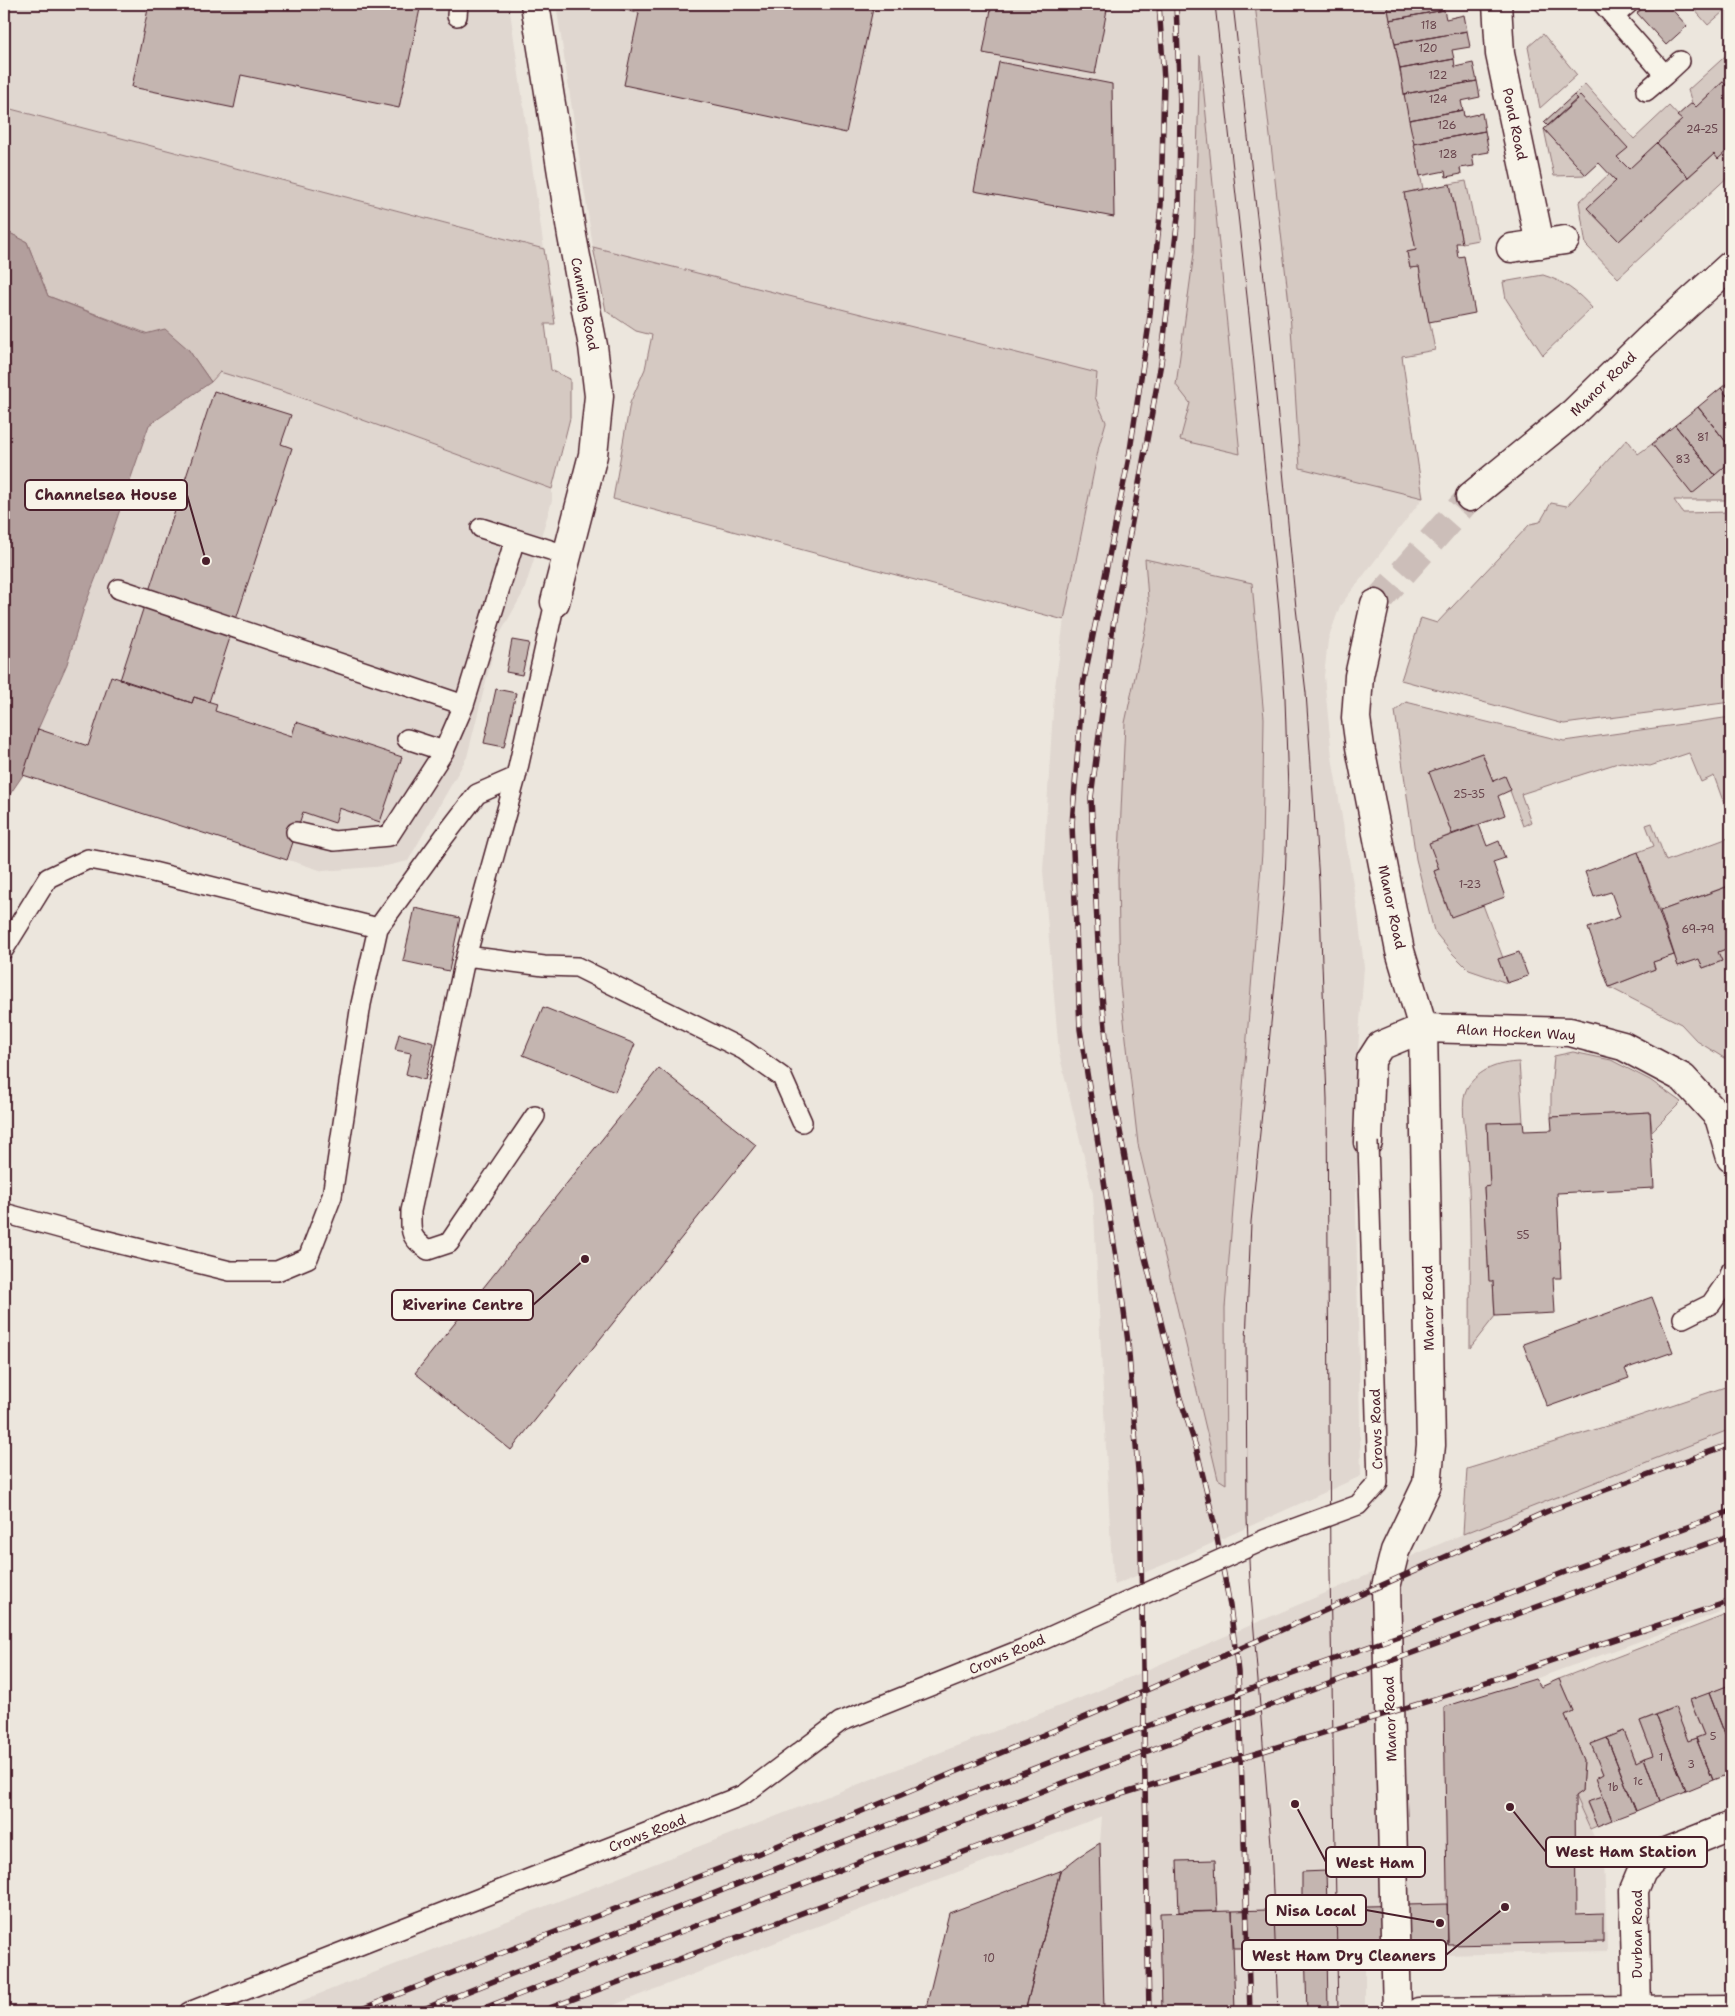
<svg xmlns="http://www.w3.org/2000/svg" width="1735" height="2016" viewBox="0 0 1735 2016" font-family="'Shantell Sans',sans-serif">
<rect width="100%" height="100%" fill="#ece6dd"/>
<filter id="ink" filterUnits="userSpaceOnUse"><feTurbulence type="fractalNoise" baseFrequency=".02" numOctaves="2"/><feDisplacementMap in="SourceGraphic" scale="10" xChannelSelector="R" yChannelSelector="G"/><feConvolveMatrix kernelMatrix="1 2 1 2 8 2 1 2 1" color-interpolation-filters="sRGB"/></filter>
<g filter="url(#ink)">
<path fill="#e0d7d0" d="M4,4H509L544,249L7,108L9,96H4Z
M556,4H1333L1402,355L1423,498L1340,606L1328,640L1324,676L1332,757L1358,914L1364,967L1358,1050L1356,1211L1361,1476L1175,1560L1114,1585L1111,1548L1093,1194L1059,1053L1043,871L1054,694L1064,620L1099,446L1106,422L1095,397L1097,373L593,247Z
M220,372L297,396L552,489V501L524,591L496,641L467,757L408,861L386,866L323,871L23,775L38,729L67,664L84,608L102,562L149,425L211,382Z
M1731,1385V1608L1535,1679L1541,1687L1559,1679L1573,1711L1565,1715L1584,1760L1582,1791L1575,1796L1604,1858L1607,1951L1365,1957V2012H1104L1100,1843L1102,1816L596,2012H273L1093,1693L1463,1534L1467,1469L1633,1418Z"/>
<path fill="#d5c9c2" stroke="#907476" d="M1255,4H1387L1423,189L1405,193L1416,250L1407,252L1410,268L1419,267L1435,350L1402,356L1423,498L1300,468L1290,312Z
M1698,4H1731V5L1708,25L1693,8Z
M1543,34L1577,75L1540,108L1528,47Z
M1731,51V74L1696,107L1692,103L1688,90Z
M1200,55L1240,454L1180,440L1190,403L1176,385L1194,253Z
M1585,84L1634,139L1669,106L1682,120L1629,169L1617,157L1627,148L1574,95Z
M7,108L544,249L555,324H545L551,370L570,379V418L552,489L297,396L220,372L211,382L188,349L48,296L27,242L4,230V129Z
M1544,129L1586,175L1554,176Z
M1731,147V174L1618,278L1586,245L1579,202L1609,174L1616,181L1587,208L1619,241L1714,154L1718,158Z
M1466,181L1478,240L1462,243L1450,184Z
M593,247L1097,373L1095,397L1106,422L1099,446L1064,620L613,499L630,403L645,369L652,335L636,331L606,311Z
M1543,275C1563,281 1578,292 1592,308L1543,355L1506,299L1503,282Z
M1627,439L1638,454L1652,444L1692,493L1731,461V500H1674L1683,513L1731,512V702L1564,724L1401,680L1421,618L1437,623L1530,524L1540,522L1551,503L1567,506Z
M1145,559L1252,583L1264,718L1262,853L1225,1308L1226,1484L1218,1479L1138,1144L1120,985L1118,878L1125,723L1149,612Z
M1406,702L1564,741L1731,717V823L1714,776L1701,782L1689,753L1650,766L1621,762L1521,794L1531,822L1523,826L1505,777L1493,781L1482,753L1430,772L1452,834L1430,843L1439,869L1434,871L1450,916L1483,905L1503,958L1498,959L1507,983L1469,970L1451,952L1434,931L1416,859L1395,711Z
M1652,823L1666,861L1731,837V893L1728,886L1660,911L1638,852L1654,846L1646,825Z
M1731,947V1059L1724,1058L1697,1041L1681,1024L1609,987L1655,969L1653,962L1674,955L1678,966L1699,959L1703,968L1722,961L1718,952Z
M1573,1052L1611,1060L1650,1080L1681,1102L1652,1131L1650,1112L1551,1117V1090L1554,1056Z
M1519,1062L1523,1122L1487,1124L1490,1186L1484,1187L1489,1280L1493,1281L1495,1316L1470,1348C1470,1279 1472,1210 1466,1141C1465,1128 1460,1100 1467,1088C1479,1069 1498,1063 1519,1062Z
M1731,1385V1429L1463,1534L1467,1469L1633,1418Z
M1731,1613V1696L1727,1686L1690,1701L1704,1735L1688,1741L1674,1707L1640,1721L1653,1755L1636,1762L1624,1731L1591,1744L1603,1774L1596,1778L1603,1797L1587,1803L1597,1826L1590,1829L1575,1796L1582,1791L1584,1760L1565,1715L1573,1711L1559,1679Z"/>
<path fill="#b39f9d" stroke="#896c6f" d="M4,230L27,242L48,296L145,334L165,329L188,349L211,382L149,425L102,562L84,608L67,664L38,729L23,775L4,803Z"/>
<path fill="#c4b5b0" stroke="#4a1f2b" d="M149,4H421L399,108L241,75L234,108L132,87Z
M607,4H874L846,133L624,85L639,13L606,6Z
M992,4H1108L1095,74L983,53Z
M1387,4H1443L1444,10L1390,20Z
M1648,4H1667L1687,26L1666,45L1637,13Z
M1444,10L1446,19L1464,15L1467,31L1395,44L1390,20Z
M1467,31L1470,47L1452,50L1454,59L1400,69L1395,44Z
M1454,59L1455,67L1473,63L1477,81L1404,94L1400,69Z
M999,62L1112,84L1114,217L974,191Z
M1477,81L1480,97L1461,101L1463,110L1409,120L1404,94Z
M1723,82L1731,90V137L1727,141L1731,147L1718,159L1714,154L1688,177L1657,143L1682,120L1677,116L1686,108L1692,103L1696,107Z
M1574,95L1578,99L1548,126L1544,122Z
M1580,96L1628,148L1617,157L1629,169L1657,143L1688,177L1619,241L1587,208L1616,181L1599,163L1586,175L1544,129Z
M1463,110L1464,117L1482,113L1485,131L1414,144L1409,120Z
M1485,131L1489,152L1472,155L1474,166L1460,168L1461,174L1446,177L1445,171L1420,176L1414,144Z
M1450,184L1462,243H1456L1458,257L1464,256L1475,313L1429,322L1419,267L1410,268L1407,252L1416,250L1404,193Z
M1731,380V401L1721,388Z
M1721,388L1731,401V448L1698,407Z
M214,391L291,415L281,444L292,448L209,702L194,697L192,703L120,680Z
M1698,407L1731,448V461L1715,475L1675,425Z
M1675,425L1715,475L1692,494L1652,444Z
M512,640L529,643L522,675L506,672Z
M111,676L192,703L194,697L217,704L215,711L292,736L296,722L402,757L380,822L339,808L335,823L303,812L287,860L23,775L38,729L88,746Z
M496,689L516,693L504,747L484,743Z
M1482,753L1493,781L1505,776L1511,790L1498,796L1505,815L1452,834L1429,772Z
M1479,825L1487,846L1499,841L1505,858L1493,862L1505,897L1451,917L1434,871L1439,869L1429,843Z
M1638,852L1674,955L1653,962L1655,969L1609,987L1588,928L1620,917L1611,892L1594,897L1585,872Z
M1729,886L1731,893V947L1718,952L1722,961L1714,964L1703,968L1699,959L1678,966L1660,911Z
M415,908L460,918L449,971L403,961Z
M1519,952L1528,976L1507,983L1498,959Z
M543,1007L635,1044L615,1092L523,1055Z
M399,1034L434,1043L425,1080L406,1074L411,1053L395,1050Z
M659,1068L756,1145L511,1450L415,1373Z
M1650,1112L1654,1188L1557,1193L1561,1278H1553L1555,1313L1495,1316L1493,1281H1489L1484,1187L1490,1186L1487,1123L1523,1122L1524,1131L1552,1130L1551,1117Z
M1652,1297L1673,1352L1625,1369L1629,1378L1547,1407L1523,1344Z
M1535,1679L1541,1687L1559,1679L1573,1711L1565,1715L1584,1760L1582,1791L1575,1796L1576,1914L1603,1913V1942L1448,1945L1444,1707Z
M1727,1686L1731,1696V1750L1709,1693Z
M1709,1693L1731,1750V1773L1713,1780L1696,1738L1704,1735L1690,1700Z
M1675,1707L1688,1741L1696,1738L1713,1780L1686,1791L1656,1715Z
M1656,1715L1686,1791L1660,1801L1644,1758L1653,1755L1640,1721Z
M1624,1731L1636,1762L1644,1758L1660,1801L1636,1811L1607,1738Z
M1607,1738L1636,1811L1612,1820L1596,1778L1603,1774L1591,1744Z
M1603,1797L1612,1820L1597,1826L1587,1802Z
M1100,1843L1104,2012H1025L1060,1871L1078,1857Z
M1215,1860L1217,1911L1179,1912L1177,1861Z
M1060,1871L1025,2012H925L949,1913Z
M1326,1871L1327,1907L1447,1904L1448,1945L1327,1948L1328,2012H1307L1305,1948H1234L1232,1911L1302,1909V1872Z
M1232,1911L1235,2012H1162L1160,1913Z"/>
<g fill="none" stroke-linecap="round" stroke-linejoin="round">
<path stroke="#ccbeb9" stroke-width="28" stroke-dasharray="28 14" stroke-linecap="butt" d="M1375,604L1470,497"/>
<defs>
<path id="service" d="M1603,4L1665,75L1646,91
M457,16L458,4
M1614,16L1628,4
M1665,75L1680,61
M481,528L566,555
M119,589L464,705
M407,739L444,751
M296,832L334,841L389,836L444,751L464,705L515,539
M4,949L48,878L88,859L133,867L378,928
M466,956L544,966L577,967L744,1050L782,1077L802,1122
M535,1116L449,1243L428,1250C409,1237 411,1233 411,1211L464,964L516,777L555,602
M4,1213L88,1236L230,1271H277L308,1258L332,1196L361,1004L378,928L444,837L477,794L516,777
M1683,1318L1711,1304L1729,1278L1731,1271
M189,2012L743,1795L840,1722L1025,1648"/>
<path id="minor" d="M535,4L572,236L593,346L599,396L593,455L555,602
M1497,4L1500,54L1540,244
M1511,248L1565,240
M1368,1142L1371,1060L1380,1046L1423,1028L1570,1032L1623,1046L1683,1078L1719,1117L1731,1158
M1637,2009L1634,1890L1642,1871L1658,1855L1731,1826
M1419,2012L1731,2009"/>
<path id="primary" d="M1470,497L1573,413L1647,341L1731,265
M1375,604L1359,676L1356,718L1360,747L1400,951L1423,1028L1431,1445L1427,1484L1395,1551L1386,1587L1397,2012"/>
</defs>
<use href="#service" stroke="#4a1f2b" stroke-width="22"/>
<use href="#minor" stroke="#4a1f2b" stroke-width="31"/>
<use href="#primary" stroke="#4a1f2b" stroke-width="31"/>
<use href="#service" stroke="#f7f3e8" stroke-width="19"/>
<use href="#minor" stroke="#f7f3e8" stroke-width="28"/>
<use href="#primary" stroke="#f7f3e8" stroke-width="28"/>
<path stroke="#4a1f2b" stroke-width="1" d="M1215,4L1251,333L1279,610L1285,698L1288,791L1285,884L1251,1222L1246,1341L1247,1518L1250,1581L1271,1844L1278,2012
M1233,4L1270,332L1296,608L1306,693L1319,881L1327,1099L1330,1573L1338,2012"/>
<defs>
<path id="rail" d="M1176,4L1180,104L1179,208L1161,363L1113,626L1091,798L1099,964L1106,1038L1113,1093L1138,1229L1179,1395L1196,1447L1215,1527L1230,1606L1238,1672L1250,2012
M354,2012L532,1941L757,1854L901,1795L1095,1713L1548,1511L1731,1444
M416,2012L778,1868L1097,1744L1432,1624L1578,1567L1731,1511
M474,2012L1099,1769L1731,1535
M539,2012L1102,1800L1435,1699L1731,1601
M1149,2012L1140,1496L1128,1342L1120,1282L1080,1029L1072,824L1083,685L1129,457L1149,324L1161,205L1164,80L1159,4"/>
</defs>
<use href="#rail" stroke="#4a1f2b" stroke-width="5.5"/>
<use href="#rail" stroke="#f7f3e8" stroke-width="4" stroke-dasharray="11" stroke-linecap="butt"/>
<defs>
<path id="service-bridge" d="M1025,1648L1266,1539L1358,1505L1378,1483L1368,1142"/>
</defs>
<use href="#service-bridge" stroke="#4a1f2b" stroke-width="22" stroke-linecap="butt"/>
<use href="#service-bridge" stroke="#f7f3e8" stroke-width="19"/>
</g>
</g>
<g text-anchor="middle" stroke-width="4" stroke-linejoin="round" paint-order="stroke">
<g font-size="11" fill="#68444c">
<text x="1429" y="29">118</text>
<text x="1428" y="52">120</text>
<text x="1438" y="79">122</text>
<text x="1438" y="103">124</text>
<text x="1447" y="129">126</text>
<text x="1702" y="133">24-25</text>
<text x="1448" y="158">128</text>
<text x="1703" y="441">81</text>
<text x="1683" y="463">83</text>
<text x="1469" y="798">25-35</text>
<text x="1470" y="888">1-23</text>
<text x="1698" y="933">69-79</text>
<text x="1523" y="1239">55</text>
<text x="1713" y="1740">5</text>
<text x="1661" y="1761">1</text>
<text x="1691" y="1768">3</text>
<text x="1638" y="1785">1c</text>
<text x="1613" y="1791">1b</text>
<text x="989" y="1962">10</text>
</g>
<g font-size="14" fill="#4a1f2b" stroke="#f7f3e8">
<text transform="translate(1515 124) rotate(78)" y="5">Pond Road</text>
<text transform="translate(585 304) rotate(79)" y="5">Canning Road</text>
<text transform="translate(1603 384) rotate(-44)" y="5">Manor Road</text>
<text transform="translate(1392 907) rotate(78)" y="5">Manor Road</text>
<text transform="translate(1516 1032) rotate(3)" y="5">Alan Hocken Way</text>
<text transform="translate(1428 1308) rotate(-91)" y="5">Manor Road</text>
<text transform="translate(1376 1429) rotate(-92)" y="5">Crows Road</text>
<text transform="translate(1007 1654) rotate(-23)" y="5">Crows Road</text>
<text transform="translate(1390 1719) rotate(-92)" y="5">Manor Road</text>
<text transform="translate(647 1833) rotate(-21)" y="5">Crows Road</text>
<text transform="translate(1637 1934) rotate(-90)" y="5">Durban Road</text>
</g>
</g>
<path fill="none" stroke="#4a1f2b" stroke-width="2" d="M206 561L187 495M585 1259L533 1305M1510 1807L1546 1852M1295 1804L1326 1862M1440 1923L1366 1910M1505 1907L1446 1955"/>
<g fill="#4a1f2b" stroke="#f7f3e8" stroke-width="2">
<circle cx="206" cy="561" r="5"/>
<circle cx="585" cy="1259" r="5"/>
<circle cx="1510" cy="1807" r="5"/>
<circle cx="1295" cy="1804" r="5"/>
<circle cx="1440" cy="1923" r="5"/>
<circle cx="1505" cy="1907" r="5"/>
</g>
<g fill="#f7f3e8" stroke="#4a1f2b" stroke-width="2">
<rect x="25" y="480" width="162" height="30" rx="5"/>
<rect x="392" y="1290" width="141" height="30" rx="5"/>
<rect x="1546" y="1837" width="161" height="30" rx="5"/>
<rect x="1326" y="1847" width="99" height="30" rx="5"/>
<rect x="1266" y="1895" width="100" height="30" rx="5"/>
<rect x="1242" y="1940" width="204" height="30" rx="5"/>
</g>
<g font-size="15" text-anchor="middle" font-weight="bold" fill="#4a1f2b">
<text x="106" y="500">Channelsea House</text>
<text x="463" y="1310">Riverine Centre</text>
<text x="1626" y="1857">West Ham Station</text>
<text x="1375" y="1868">West Ham</text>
<text x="1316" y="1916">Nisa Local</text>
<text x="1344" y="1961">West Ham Dry Cleaners</text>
</g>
<rect width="1735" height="2016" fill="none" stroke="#f7f3e8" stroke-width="20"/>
<rect x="10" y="10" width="1715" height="1996" fill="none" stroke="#4a1f2b" stroke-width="2" filter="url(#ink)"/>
</svg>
